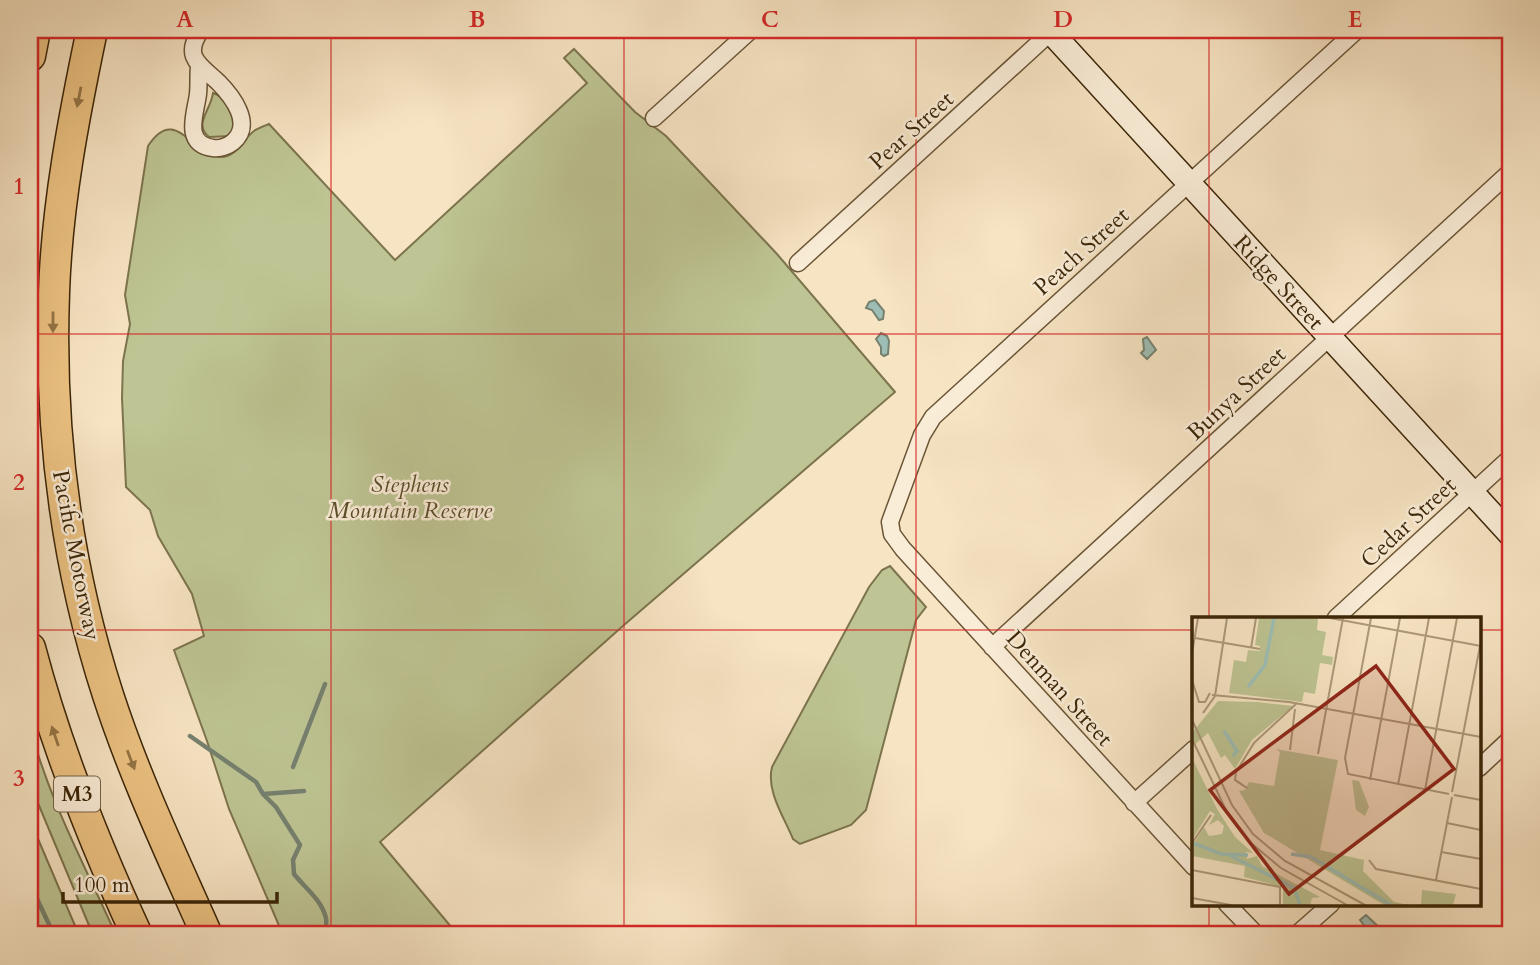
<svg xmlns="http://www.w3.org/2000/svg" width="1540" height="965" viewBox="0 0 1540 965" font-family="Cardo,serif">
<rect width="100%" height="100%" fill="#f7e4c3"/>
<filter id="stains"><feTurbulence type="fractalNoise" baseFrequency=".00286" numOctaves="4"/><feColorMatrix values="0 0 0 0 .2 0 0 0 0 .09 0 0 0 0 .02 0 0 0 .5 -.17"/></filter>
<radialGradient id="worn" r=".72"><stop offset=".6" stop-color="#630" stop-opacity="0"/><stop offset="1" stop-color="#630" stop-opacity=".3"/></radialGradient>
<path fill="#bec493" stroke="#7c744d" stroke-width="2" d="M574,49L635,112L666,136L777,254L895,392L624,625L380,842L458,935H283L229,809L207,741L174,650L204,636L192,594L158,536L150,510L126,487L122,398L123,361L130,324L125,295L148,146C176,103 192,157 221,157C237,157 243,139 254,131C258,128 264,126 269,124L395,260L587,83L564,58Z
M213,93C228,98 230,110 235,125L230,136L209,137C193,124 211,110 213,93Z
M890,566L926,607L916,620L866,810L851,825L800,844L793,839C784,817 766,791 772,767L869,587L882,570Z
M30,727C49,800 85,866 116,935H93L30,784Z
M30,820L79,935H30Z"/>
<path fill="#9dbeb5" stroke="#76816f" stroke-width="2" d="M875,300L884,311L883,319L879,320L872,310L866,308L869,302Z
M881,333L887,336L889,341L888,354L884,356L881,354V347L876,339Z
M1147,337L1156,350L1147,359L1141,353L1144,350L1143,339Z
M1366,915L1383,931L1378,935H1371L1360,920Z"/>
<g fill="none" stroke-linecap="round" stroke-linejoin="round">
<path stroke="#76816f" stroke-width="4.5" d="M190,736L256,782L263,794L276,807L300,845L293,860L294,874C305,888 321,899 326,918C327,924 325,929 327,935
M293,767L325,684
M263,794L304,791
M30,884L54,935"/>
<defs>
<path id="street" d="M199,67C198,76 199,85 198,94C196,112 182,144 213,148C220,149 228,146 233,142C254,124 232,96 218,82C200,65 182,57 201,30
M654,118L751,30
M798,263L1053,30
M1336,618L1510,458
M992,647L1510,172
M1479,768L1510,739
M1134,803L1194,749
M1194,867L903,549L892,534L890,522L922,435L933,417L1357,30
M1227,904L1257,935
M1296,935L1331,904"/>
<path id="secondary" d="M1049,30L1510,534"/>
<path id="highway" d="M92,30C74,116 57,204 54,292C49,429 66,565 108,695C135,778 172,856 207,935
M30,56L35,30
M30,648C56,747 94,842 137,935"/>
</defs>
<use href="#street" stroke="#6a5536" stroke-width="19"/>
<use href="#secondary" stroke="#3b2507" stroke-width="26"/>
<use href="#highway" stroke="#3b2507" stroke-width="33"/>
<use href="#street" stroke="#faedd8" stroke-width="16"/>
<use href="#secondary" stroke="#faedd8" stroke-width="23"/>
<use href="#highway" stroke="#ecc282" stroke-width="30"/>
</g>
<defs><path id="oneway-solid" d="M-6-.8H1V-3.2L6.5 0L1 3.2V.8H-6Z" transform="scale(1.75)"/></defs>
<g fill="#947444">
<use href="#oneway-solid" transform="translate(79 97) rotate(101)"/>
<use href="#oneway-solid" transform="translate(53 322) rotate(90)"/>
<use href="#oneway-solid" transform="translate(55 736) rotate(-109)"/>
<use href="#oneway-solid" transform="translate(131 760) rotate(69)"/>
</g>
<path fill="none" stroke="#d62828" stroke-width="2" stroke-opacity="0.55" d="M331,30V935M624,30V935M916,30V935M1209,30V618M30,334H1510M30,630H1194M1479,630H1510M1209,904V935"/>
<g text-anchor="middle" stroke-width="5" stroke-linejoin="round" paint-order="stroke">
<rect fill="#faedd8" stroke="#746146" stroke-width="2" x="54" y="776.5" width="46" height="35" rx="5"/>
<g font-size="21" font-weight="bold" fill="#3b2507">
<text x="77" y="801">M3</text>
</g>
<g font-size="23" fill="#3b2507" stroke="#faedd8">
<text transform="translate(911 130) rotate(-42)" y="8">Pear Street</text>
<text transform="translate(1081 251) rotate(-42)" y="8">Peach Street</text>
<text transform="translate(1279 282) rotate(47)" y="8">Ridge Street</text>
<text transform="translate(1236 393) rotate(-43)" y="8">Bunya Street</text>
<text transform="translate(1408 522) rotate(-43)" y="8">Cedar Street</text>
<text transform="translate(77 555) rotate(79)" y="8">Pacific Motorway</text>
<text transform="translate(1060 688) rotate(48)" y="8">Denman Street</text>
</g>
<g font-size="23" font-style="italic" fill="#5c4d2a" stroke="#faedd8">
<text x="410" y="492">Stephens<tspan x="410" dy="26">Mountain Reserve</tspan></text>
</g>
</g>
<g transform="translate(1192 617)">
<rect width="289" height="289" fill="#f7e4c3"/>
<path d="M67,1H126L125,13L134,15L130,38L141,40L140,48L128,46L123,77L112,75L110,85L37,76L42,43L54,45L56,33L68,34V29L63,28ZM26,84L65,85L101,89L60,123L43,152L33,138L29,141L16,116L0,130V116ZM84,132L146,143L128,233L172,243L171,254L202,285L217,288H192L72,216L47,174L53,173L57,165L82,169L88,135ZM0,141L25,192L43,220L61,236L54,235L55,242L65,239L70,249L128,280L120,281L118,288H91V270L52,260L53,249L0,239V229L12,210L17,219L30,217L32,209L26,203L17,208L23,197L18,194L0,223ZM160,163L167,164L177,190L173,199L164,193ZM230,273L264,277L261,288H229Z" fill="#bec493"/>
<path fill="none" stroke="#9dbeb5" stroke-width="3.5" d="M56,70L73,48L82,1M32,114L45,134L41,139M1,226L29,237L56,238M99,237L119,240L199,288M37,238L102,271L108,288"/>
<path fill="none" stroke="#ac9878" stroke-width="2" d="M138,1L289,29M179,1L153,141L156,157L257,177M3,21L68,32M59,31L64,1M0,36L6,1M0,63L7,85H13L18,76M20,78L97,85L289,120M11,96L23,79L35,1M0,103L40,188L61,217L93,244L173,288M0,122L34,193L59,226L89,251L155,288M98,133L103,92M126,137L151,1M178,163L208,1M45,164L55,171L43,163L44,155L62,126L105,86M206,168L237,1M233,173L265,1M260,175L288,29M262,178L289,183M255,206L289,213M0,226L19,198M249,235L289,242M177,243L184,252L289,272M0,253L88,270V288M244,263L260,180M0,281L39,288"/>
<path fill="#8f2418" fill-opacity="0.15" stroke="#8f2418" stroke-width="3.5" d="M184,49L262,152L97,277L18,173Z"/>
<rect width="289" height="289" fill="none" stroke="#3b2507" stroke-width="3.5"/>
</g>
<rect width="1540" height="965" fill="none" stroke="#f7e4c3" stroke-width="77"/>
<path d="M63 892v10h214v-10" fill="none" stroke="#3b2507" stroke-width="3.5"/>
<text x="74" y="892" font-size="21" fill="#3b2507" stroke="#faedd8" stroke-width="5" paint-order="stroke">100 m</text>
<rect x="38" y="38" width="1464" height="888" fill="none" stroke="#d62828" stroke-width="2.5"/>
<g font-size="23" text-anchor="middle" font-weight="bold" fill="#d62828">
<text x="185" y="27">A</text>
<text x="477" y="27">B</text>
<text x="770" y="27">C</text>
<text x="1063" y="27">D</text>
<text x="1355" y="27">E</text>
<text x="19" y="194">1</text>
<text x="19" y="490">2</text>
<text x="19" y="786">3</text>
</g>
<rect width="100%" height="100%" filter="url(#stains)"/>
<rect width="100%" height="100%" fill="url(#worn)"/>
</svg>
